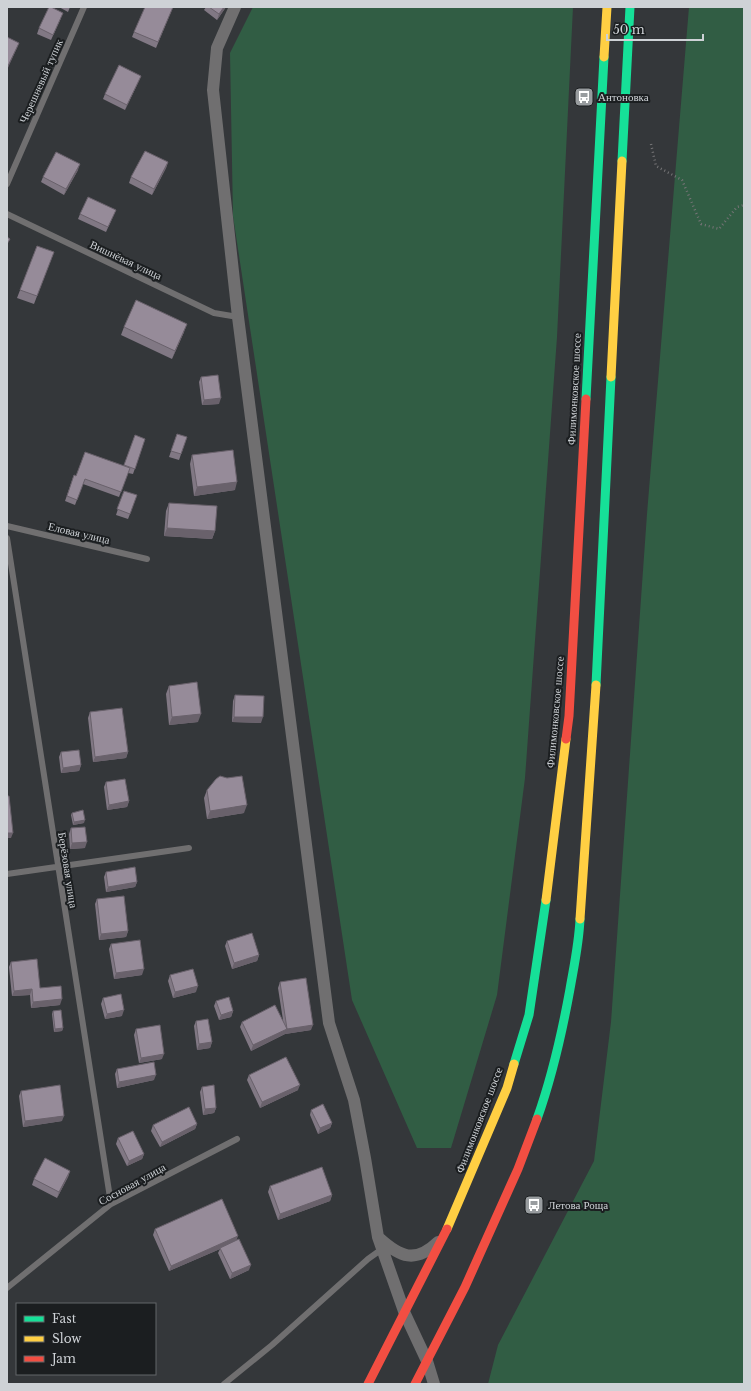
<svg xmlns="http://www.w3.org/2000/svg" width="751" height="1391" viewBox="0 0 751 1391" font-family="'Libre Baskerville',serif">
<rect width="100%" height="100%" fill="#34373a"/>
<path fill="#315d44" d="M253,7H573L557,337L525,778L497,995L451,1148H417L352,1000L233,216L230,53Z
M689,7H744V1384H488L498,1345L594,1161L611,1022L647,514Z"/>
<g fill="none" stroke-linecap="round" stroke-linejoin="round">
<path stroke="#757476" stroke-width="2.5" stroke-dasharray="1 3" stroke-linecap="butt" d="M651,144L656,166L682,180L701,224L719,229L737,207L744,205"/>
<path stroke="#706f70" stroke-width="6" d="M7,184L84,7
M7,214L214,313L238,317
M7,526L147,559
M7,538L111,1204
M7,874L189,848
M7,1288L111,1204L237,1139
M224,1384L272,1345L368,1259L382,1249"/>
<path stroke="#706f70" stroke-width="12" d="M235,7L217,48L213,90L238,317L329,1023L354,1100L365,1158L378,1237L405,1314L427,1361L434,1384
M379,1238C400,1257 415,1264 438,1242"/>
<path stroke="#16e098" stroke-width="9" d="M622,161L630,7
M586,399L604,57
M596,685L611,377
M514,1064L529,1015L546,900
M537,1119C552,1077 562,1033 570,989C574,966 579,943 580,919"/>
<path stroke="#ffcf43" stroke-width="9" d="M604,57L607,7
M611,377L622,161
M546,900L566,739
M580,919L596,685
M447,1229L507,1088L514,1064"/>
<path stroke="#f24e42" stroke-width="9" d="M566,739L569,716L586,399
M368,1384L447,1229
M415,1384L465,1287L518,1169L537,1119"/>
</g>
<path fill="#817884" d="M59,7H70L68,12Z
M173,7L156,48L132,37L134,32Z
M206,7H226L217,20L204,10Z
M61,18L51,40L37,34L39,28Z
M141,76L125,110L103,99L105,94Z
M168,162L166,168L152,195L129,183L131,177Z
M78,170L64,195L41,182L43,177Z
M116,210L106,232L78,219L80,214Z
M37,246L54,252L34,304L17,298Z
M124,327L184,332L172,359L121,335Z
M201,377L219,404L202,405L199,382Z
M177,434L187,437L179,460L169,457Z
M135,435L145,439L133,474L128,473L119,497L83,484L75,505L65,501L74,475L76,476L124,466Z
M192,455L235,490L194,496L190,464Z
M124,491L130,514L128,519L116,515Z
M169,503L215,531L212,539L164,536L166,511Z
M169,686L198,722L169,725L166,694Z
M235,695L261,723L232,722L233,701Z
M90,712L128,752L126,758L93,762L88,718Z
M61,752L81,765L79,771L61,773L59,757Z
M106,782L129,801L127,807L107,810L104,787Z
M207,790L244,813L207,819L204,798Z
M72,813L84,823L73,825L71,815Z
M71,828L85,848L70,849L69,834Z
M106,872L137,882L135,887L106,892L104,877Z
M97,899L128,931L126,937L99,940L95,904Z
M227,941L259,955L257,961L232,969L225,946Z
M111,944L142,975L114,979L109,949Z
M11,962L40,988L60,1005L31,1008L30,995L12,996L9,967Z
M170,975L196,992L173,998L168,981Z
M280,982L311,1030L285,1034L251,1051L240,1027L242,1022L283,1020L278,988Z
M103,998L122,1016L105,1019L101,1004Z
M216,1001L233,1011L231,1017L219,1020L214,1006Z
M53,1011L63,1028L62,1031L54,1032L52,1014Z
M196,1021L212,1042L210,1048L197,1050L194,1026Z
M136,1029L162,1059L139,1063L134,1035Z
M117,1069L154,1080L117,1088L115,1074Z
M249,1075L298,1090L260,1108L247,1080Z
M202,1087L216,1108L214,1113L203,1115L200,1092Z
M21,1091L62,1121L23,1127L19,1096Z
M311,1110L332,1123L330,1128L318,1134L310,1115Z
M197,1124L195,1129L160,1147L151,1131L153,1125Z
M118,1138L144,1154L142,1159L127,1166L116,1144Z
M70,1171L68,1177L57,1198L32,1185L34,1179Z
M270,1186L332,1195L330,1201L278,1220L268,1192Z
M155,1229L237,1240L249,1270L230,1279L218,1253L220,1249L169,1271L153,1235Z"/>
<path fill="#69616b" d="M224,7H226L217,20L219,14Z
M19,43L17,48L7,70V68Z
M141,76L139,81L125,110L127,105Z
M168,162L166,168L152,195L154,189Z
M80,164L78,170L64,195L66,189Z
M187,324L184,332L172,359L175,351Z
M221,398L219,404L202,405L204,400Z
M237,482L235,490L194,496L197,487Z
M167,528L215,531L212,539L164,536Z
M201,714L198,722L169,725L172,717Z
M234,717H263L261,723L232,722Z
M128,752L126,758L93,762L95,757Z
M81,765L79,771L61,773L63,768Z
M129,801L127,807L107,810L109,805Z
M247,805L244,813L207,819L210,811Z
M85,820L84,823L73,825L74,822Z
M7,833H13L11,838H7Z
M87,842L85,848L70,849L72,843Z
M137,882L135,887L106,892L108,887Z
M128,931L126,937L99,940L101,934Z
M259,955L257,961L232,969L234,963Z
M144,969L142,975L114,979L116,973Z
M198,986L196,992L173,998L175,992Z
M32,989L30,995L12,996L14,991Z
M62,999L60,1005L31,1008L33,1002Z
M124,1010L122,1016L105,1019L107,1014Z
M233,1011L231,1017L219,1020L221,1015Z
M313,1025L311,1030L285,1034L251,1051L253,1045L287,1029Z
M63,1028L62,1031L54,1032L55,1029Z
M212,1042L210,1048L197,1050L199,1044Z
M164,1054L162,1059L139,1063L141,1058Z
M156,1075L154,1080L117,1088L119,1082Z
M300,1085L298,1090L260,1108L262,1102Z
M216,1108L214,1113L203,1115L205,1109Z
M64,1116L62,1121L23,1127L25,1121Z
M332,1123L330,1128L318,1134L320,1128Z
M197,1124L195,1129L160,1147L162,1142Z
M144,1154L142,1159L127,1166L129,1161Z
M70,1171L68,1177L57,1198L59,1192Z
M332,1195L330,1201L278,1220L280,1214Z
M238,1236L236,1242L220,1248V1249L169,1271L171,1266Z
M251,1265L249,1270L230,1279L232,1273Z"/>
<path fill="#968b99" stroke="#69616b" d="M49,7H51L63,13L53,35L39,28Z
M145,7H173L158,42L134,32Z
M209,7H224L219,14Z
M7,37L19,43L7,68Z
M119,65L141,76L127,105L105,94Z
M145,151L168,162L154,189L131,177Z
M56,152L80,164L66,189L43,177Z
M88,197L116,210L108,227L80,214Z
M7,237L10,239L7,244Z
M37,246L54,252L37,296L20,290Z
M136,300L187,324L175,351L124,327Z
M218,375L221,398L204,400L201,377Z
M177,434L187,437L181,454L171,451Z
M135,435L145,439L135,469L124,465Z
M233,450L237,482L197,487L192,455Z
M85,452L130,468L121,492L85,479L77,500L67,496L74,475L76,476Z
M124,491L137,495L130,514L117,509Z
M169,503L217,506L215,531L167,528Z
M197,682L201,714L172,717L169,686Z
M235,695L264,696L263,717H234Z
M122,708L128,752L95,757L90,712Z
M79,750L81,765L63,768L61,752Z
M220,776L227,778L242,776L247,805L210,811L207,790L216,779Z
M125,779L129,801L109,805L106,782Z
M7,796H9L13,833H7Z
M83,810L85,820L74,822L72,813Z
M85,827L87,842L72,843L71,828Z
M135,867L137,882L108,887L106,872Z
M124,896L128,931L101,934L97,899Z
M252,933L259,955L234,963L227,941Z
M140,940L144,969L116,973L111,944Z
M37,959L40,988L61,986L62,999L33,1002L32,989L14,991L11,962Z
M193,969L198,986L175,992L170,975Z
M306,978L313,1025L287,1029L280,982Z
M121,994L124,1010L107,1014L103,998Z
M229,997L233,1011L221,1015L216,1001Z
M275,1005L287,1029L253,1045L242,1022Z
M61,1010L63,1028L55,1029L53,1011Z
M208,1019L212,1042L199,1044L196,1021Z
M160,1025L164,1054L141,1058L136,1029Z
M286,1057L300,1085L262,1102L249,1075Z
M154,1062L156,1075L119,1082L117,1069Z
M60,1085L64,1116L25,1121L21,1091Z
M214,1085L216,1108L205,1109L202,1087Z
M323,1104L332,1123L320,1128L311,1110Z
M189,1107L197,1124L162,1142L153,1125Z
M133,1131L144,1154L129,1161L118,1138Z
M45,1158L70,1171L59,1192L34,1179Z
M322,1167L332,1195L280,1214L270,1186Z
M222,1199L238,1236L171,1266L155,1229Z
M239,1239L251,1265L232,1273L220,1248Z"/>
<defs>
<symbol id="bus-square" viewBox="-11 -11 22 22"><rect x="-9" y="-9" width="18" height="18" rx="4" fill="#989c9f" stroke="#1b1e20"/><path d="M-5-6H5V4H4V6H2V4H-2V6H-4V4H-5ZM-3.5-4V0h7V-4ZM-3.5 1.2v1.5H-2V1.2ZM2 1.2v1.5H3.5V1.2Z" fill="#fff"/></symbol>
</defs>
<g fill-rule="evenodd">
<use href="#bus-square" x="573" y="86" width="22" height="22"/>
<use href="#bus-square" x="523" y="1194" width="22" height="22"/>
</g>
<g text-anchor="middle" stroke-width="4" stroke-linejoin="round" paint-order="stroke">
<g font-size="11" fill="#ced2d6" stroke="#1b1e20">
<text transform="translate(41 81) rotate(-66)" y="4">Черешневый тупик</text>
<text transform="translate(126 260) rotate(25)" y="4">Вишнёвая улица</text>
<text transform="translate(574 389) rotate(-87)" y="4">Филимонковское шоссе</text>
<text transform="translate(79 533) rotate(13)" y="4">Еловая улица</text>
<text transform="translate(555 712) rotate(-85)" y="4">Филимонковское шоссе</text>
<text transform="translate(68 870) rotate(81)" y="4">Берёзовая улица</text>
<text transform="translate(479 1120) rotate(-69)" y="4">Филимонковское шоссе</text>
<text transform="translate(132 1184) rotate(-29)" y="4">Сосновая улица</text>
</g>
<g font-size="11" fill="#ced2d6" stroke="#1b1e20" text-anchor="start">
<text x="598" y="101">Антоновка</text>
<text x="548" y="1209">Летова Роща</text>
</g>
</g>
<rect width="751" height="1391" fill="none" stroke="#ced2d6" stroke-width="16"/>
<rect x="16" y="1303" width="140" height="72" fill="#1b1e20" stroke="#636669"/>
<rect x="24" y="1316" width="20" height="6" fill="#16e098" stroke="#636669"/>
<text x="52" y="1323" font-size="12" fill="#ced2d6">Fast</text>
<rect x="24" y="1336" width="20" height="6" fill="#ffcf43" stroke="#636669"/>
<text x="52" y="1343" font-size="12" fill="#ced2d6">Slow</text>
<rect x="24" y="1356" width="20" height="6" fill="#f24e42" stroke="#636669"/>
<text x="52" y="1363" font-size="12" fill="#ced2d6">Jam</text>
<path d="M607 34v6h96v-6" fill="none" stroke="#ced2d6" stroke-width="2"/>
<text x="613" y="34" font-size="12" fill="#ced2d6" stroke="#1b1e20" stroke-width="3" paint-order="stroke">50 m</text>
</svg>
